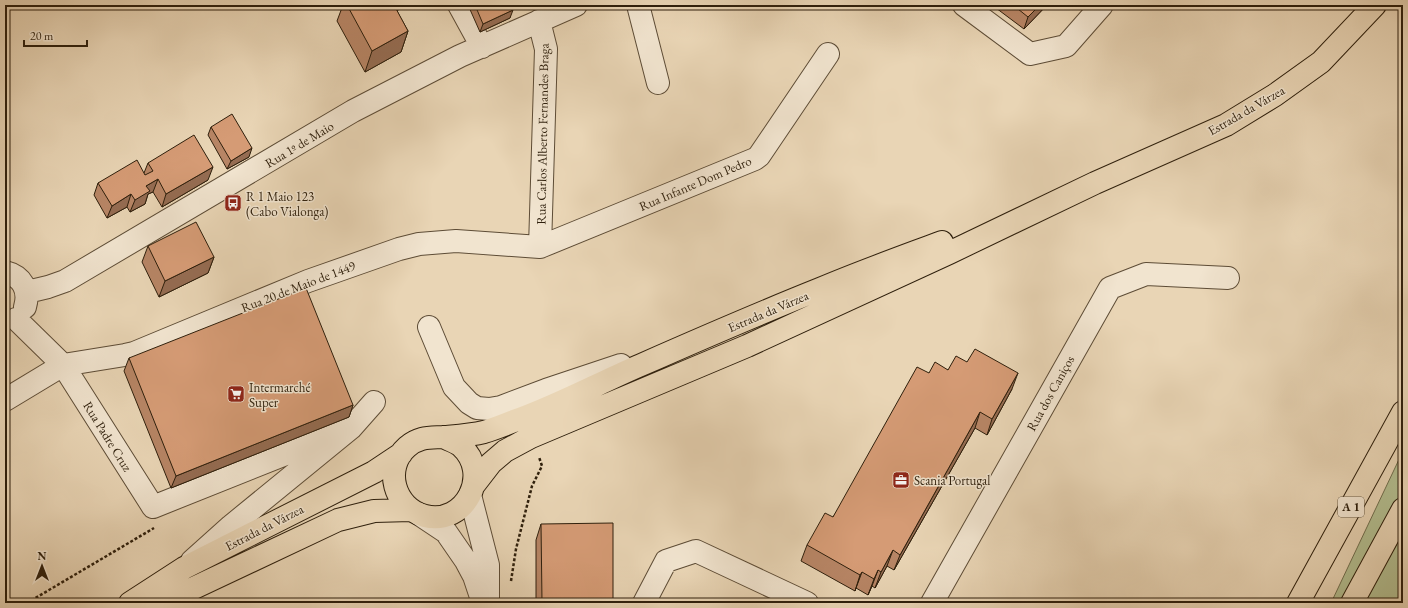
<svg xmlns="http://www.w3.org/2000/svg" width="1408" height="608" viewBox="0 0 1408 608" font-family="'EB Garamond',serif">
<rect width="100%" height="100%" fill="#e9d5b5"/>
<filter id="stains"><feTurbulence type="fractalNoise" baseFrequency=".005" numOctaves="4"/><feColorMatrix values="0 0 0 0 .2 0 0 0 0 .09 0 0 0 0 .02 0 0 0 .5 -.17"/></filter>
<radialGradient id="worn" r=".72"><stop offset=".6" stop-color="#630" stop-opacity="0"/><stop offset="1" stop-color="#630" stop-opacity=".3"/></radialGradient>
<path fill="#b3be90" stroke="#706e4e" d="M1403,451V603H1331Z"/>
<g fill="none" stroke-linecap="round" stroke-linejoin="round">
<defs>
<path id="minor" d="M459,5L482,47
M638,5L658,83
M964,5L1030,54L1066,46L1102,5
M539,21L546,49L540,247
M5,272C22,276 30,290 25,307
M27,292L48,287L65,281L353,111L460,56L576,5
M16,319L63,365L153,507L351,428
M429,327L454,387L469,403L477,408L489,409L501,407L546,390L621,365
M5,400L63,365L125,355L134,353L308,281L399,249L419,244L456,241L540,247L755,159L759,156L828,54
M470,495L488,565V600
M419,514L446,532L466,561L474,576L483,603
M192,561L231,526L351,428L374,402
M644,603L666,561L696,551L807,603
M932,603L1110,288L1146,274L1228,278"/>
<path id="major" d="M443,437C449,440 456,442 461,446C492,474 465,526 425,516C394,508 383,468 407,447C420,436 430,438 445,437C457,436 472,435 484,432C494,429 504,425 514,421C557,406 599,383 641,365C700,339 760,313 820,289C860,272 902,257 942,242
M474,485L491,463L505,451L531,437L747,346L949,253L1095,183L1226,125L1275,95L1321,62L1375,5
M130,603L184,568L374,472L401,454
M162,603L338,520L374,511L411,510"/>
<path id="highway" d="M1298,603L1403,412
M1352,603L1403,509"/>
</defs>
<use href="#minor" stroke="#5d4c36" stroke-width="24"/>
<use href="#major" stroke="#2e1f0c" stroke-width="24"/>
<use href="#highway" stroke="#2e1f0c" stroke-width="24"/>
<path stroke="#2e1f0c" stroke-width="2.5" stroke-dasharray="3 2" stroke-linecap="butt" d="M511,581L516,549L532,486L542,466L539,457
M27,603L154,528"/>
<use href="#minor" stroke="#f1e4cf" stroke-width="22"/>
<use href="#major" stroke="#e9d5b5" stroke-width="22"/>
<use href="#highway" stroke="#e9d5b5" stroke-width="22"/>
</g>
<path fill="#b78565" stroke="#2e1f0c" d="M343,5H400L397,11L408,31L401,52L365,72L337,21Z
M468,5H511L510,18L480,32Z
M992,5H1047L1024,29Z
M211,127L249,157L227,169L208,135Z
M148,163L208,180L162,207L153,192L148,194L145,204L130,212L127,207L107,218L94,195L98,183L144,173Z
M148,246L214,257L208,273L159,297L142,262Z
M129,358L353,405L349,417L171,488L124,371Z
M948,370L1012,389L987,435L975,428L894,570L887,566L875,588L872,586L868,595L856,588L855,591L801,561L807,545L833,517L929,373Z
M541,524L613,603H525V602H536V540Z"/>
<path fill="#956c52" stroke="#2e1f0c" d="M390,5H400L396,15Z
M1040,5H1047L1024,29L1028,17Z
M513,10L510,18L480,32L483,24Z
M408,31L401,52L365,72L372,51Z
M252,148L249,157L227,169L231,161Z
M213,167L208,180L162,207L166,194Z
M158,179L153,192L148,194L145,204L130,212L135,200L146,186Z
M131,194L127,207L107,218L112,206Z
M214,257L208,273L159,297L165,281Z
M1018,373L1012,389L987,435L992,419Z
M353,405L349,417L171,488L176,476Z
M980,412L975,428L894,570L900,555Z
M893,550L887,566L875,588L881,572Z
M878,570L872,586L868,595L874,579Z
M862,572L856,588L855,591L860,575Z
M592,601H613V603H591Z"/>
<path fill="#d59b75" stroke="#2e1f0c" d="M347,5H394L408,31L372,51Z
M475,5H511L513,10L483,24Z
M1013,5H1040L1028,17Z
M232,114L252,148L231,161L211,127Z
M194,135L213,167L166,194L158,179L146,186L150,191L135,200L131,194L112,206L98,183L137,160L145,175L153,171L148,163Z
M196,222L214,257L165,281L148,246Z
M306,288L353,405L176,476L129,358Z
M975,349L1018,373L992,419L980,412L900,555L893,550L881,572L878,570L874,579L862,572L860,575L807,545L825,513L833,517L917,367L929,373L935,362L948,370L956,356L967,362Z
M613,523V601H592V603H525V602H542L541,524Z"/>
<defs>
<symbol id="bus-square" viewBox="-11 -11 22 22"><rect x="-9" y="-9" width="18" height="18" rx="4" fill="#8f2418" stroke="#f1e4cf"/><path d="M-5-6H5V4H4V6H2V4H-2V6H-4V4H-5ZM-3.5-4V0h7V-4ZM-3.5 1.2v1.5H-2V1.2ZM2 1.2v1.5H3.5V1.2Z" fill="#fff"/></symbol>
<symbol id="supermarket-square" viewBox="-11 -11 22 22"><rect x="-9" y="-9" width="18" height="18" rx="4" fill="#8f2418" stroke="#f1e4cf"/><path d="M-6-5.5h2.5l.6 2H6L4.5 2H-2.5L-4.4-4H-6ZM-1.5 3.2a1.3 1.3 0 1 0 .1 0ZM3 3.2a1.3 1.3 0 1 0 .1 0Z" fill="#fff"/></symbol>
<symbol id="office-square" viewBox="-11 -11 22 22"><rect x="-9" y="-9" width="18" height="18" rx="4" fill="#8f2418" stroke="#f1e4cf"/><path d="M-6-3h4V-5.5h4V-3h4V5H-6ZM-1-4.5V-3h2v-1.5ZM-6 0V1H6V0Z" fill="#fff"/></symbol>
</defs>
<g fill-rule="evenodd">
<use href="#bus-square" x="223" y="193" width="20" height="20"/>
<use href="#supermarket-square" x="226" y="384" width="20" height="20"/>
<use href="#office-square" x="891" y="470" width="20" height="20"/>
</g>
<g text-anchor="middle" stroke-width="3" stroke-linejoin="round" paint-order="stroke">
<rect fill="#f1e4cf" stroke="#685a46" stroke-width="1" x="1338" y="497" width="26" height="20" rx="3"/>
<g font-size="12" font-weight="bold" fill="#2e1f0c">
<text x="1351" y="511">A 1</text>
</g>
<g font-size="13" fill="#2e1f0c" stroke="#f1e4cf">
<text transform="translate(1246 110) rotate(-30)" y="5">Estrada da Várzea</text>
<text transform="translate(542 134) rotate(-89)" y="5">Rua Carlos Alberto Fernandes Braga</text>
<text transform="translate(299 144) rotate(-31)" y="5">Rua 1º de Maio</text>
<text transform="translate(695 183) rotate(-23)" y="5">Rua Infante Dom Pedro</text>
<text transform="translate(298 286) rotate(-21)" y="5">Rua 20 de Maio de 1449</text>
<text transform="translate(768 311) rotate(-23)" y="5">Estrada da Várzea</text>
<text transform="translate(1050 393) rotate(-61)" y="5">Rua dos Caniços</text>
<text transform="translate(108 436) rotate(58)" y="5">Rua Padre Cruz</text>
<text transform="translate(264 527) rotate(-27)" y="5">Estrada da Várzea</text>
</g>
<g font-size="13" fill="#2e1f0c" stroke="#f1e4cf" text-anchor="start">
<text x="246" y="201">R 1 Maio 123<tspan x="246" dy="15">(Cabo Vialonga)</tspan></text>
<text x="249" y="392">Intermarché<tspan x="249" dy="15">Super</tspan></text>
<text x="914" y="485">Scania Portugal</text>
</g>
</g>
<rect width="1408" height="608" fill="none" stroke="#e9d5b5" stroke-width="20"/>
<rect x="6" y="6" width="1396" height="596" fill="none" stroke="#2e1f0c" stroke-width="2"/>
<rect x="10" y="10" width="1388" height="588" fill="none" stroke="#2e1f0c"/>
<g transform="translate(42 566)" stroke="#f1e4cf" stroke-width="3" paint-order="stroke">
<path d="M0-3L7 15L0 10L-7 15Z" fill="#2e1f0c"/>
<text y="-6" font-size="11" font-weight="bold" text-anchor="middle" fill="#2e1f0c">N</text>
</g>
<path d="M24 40v6h63v-6" fill="none" stroke="#2e1f0c" stroke-width="2"/>
<text x="30" y="40" font-size="12" fill="#2e1f0c" stroke="#f1e4cf" stroke-width="3" paint-order="stroke">20 m</text>
<rect width="100%" height="100%" filter="url(#stains)"/>
<rect width="100%" height="100%" fill="url(#worn)"/>
</svg>
